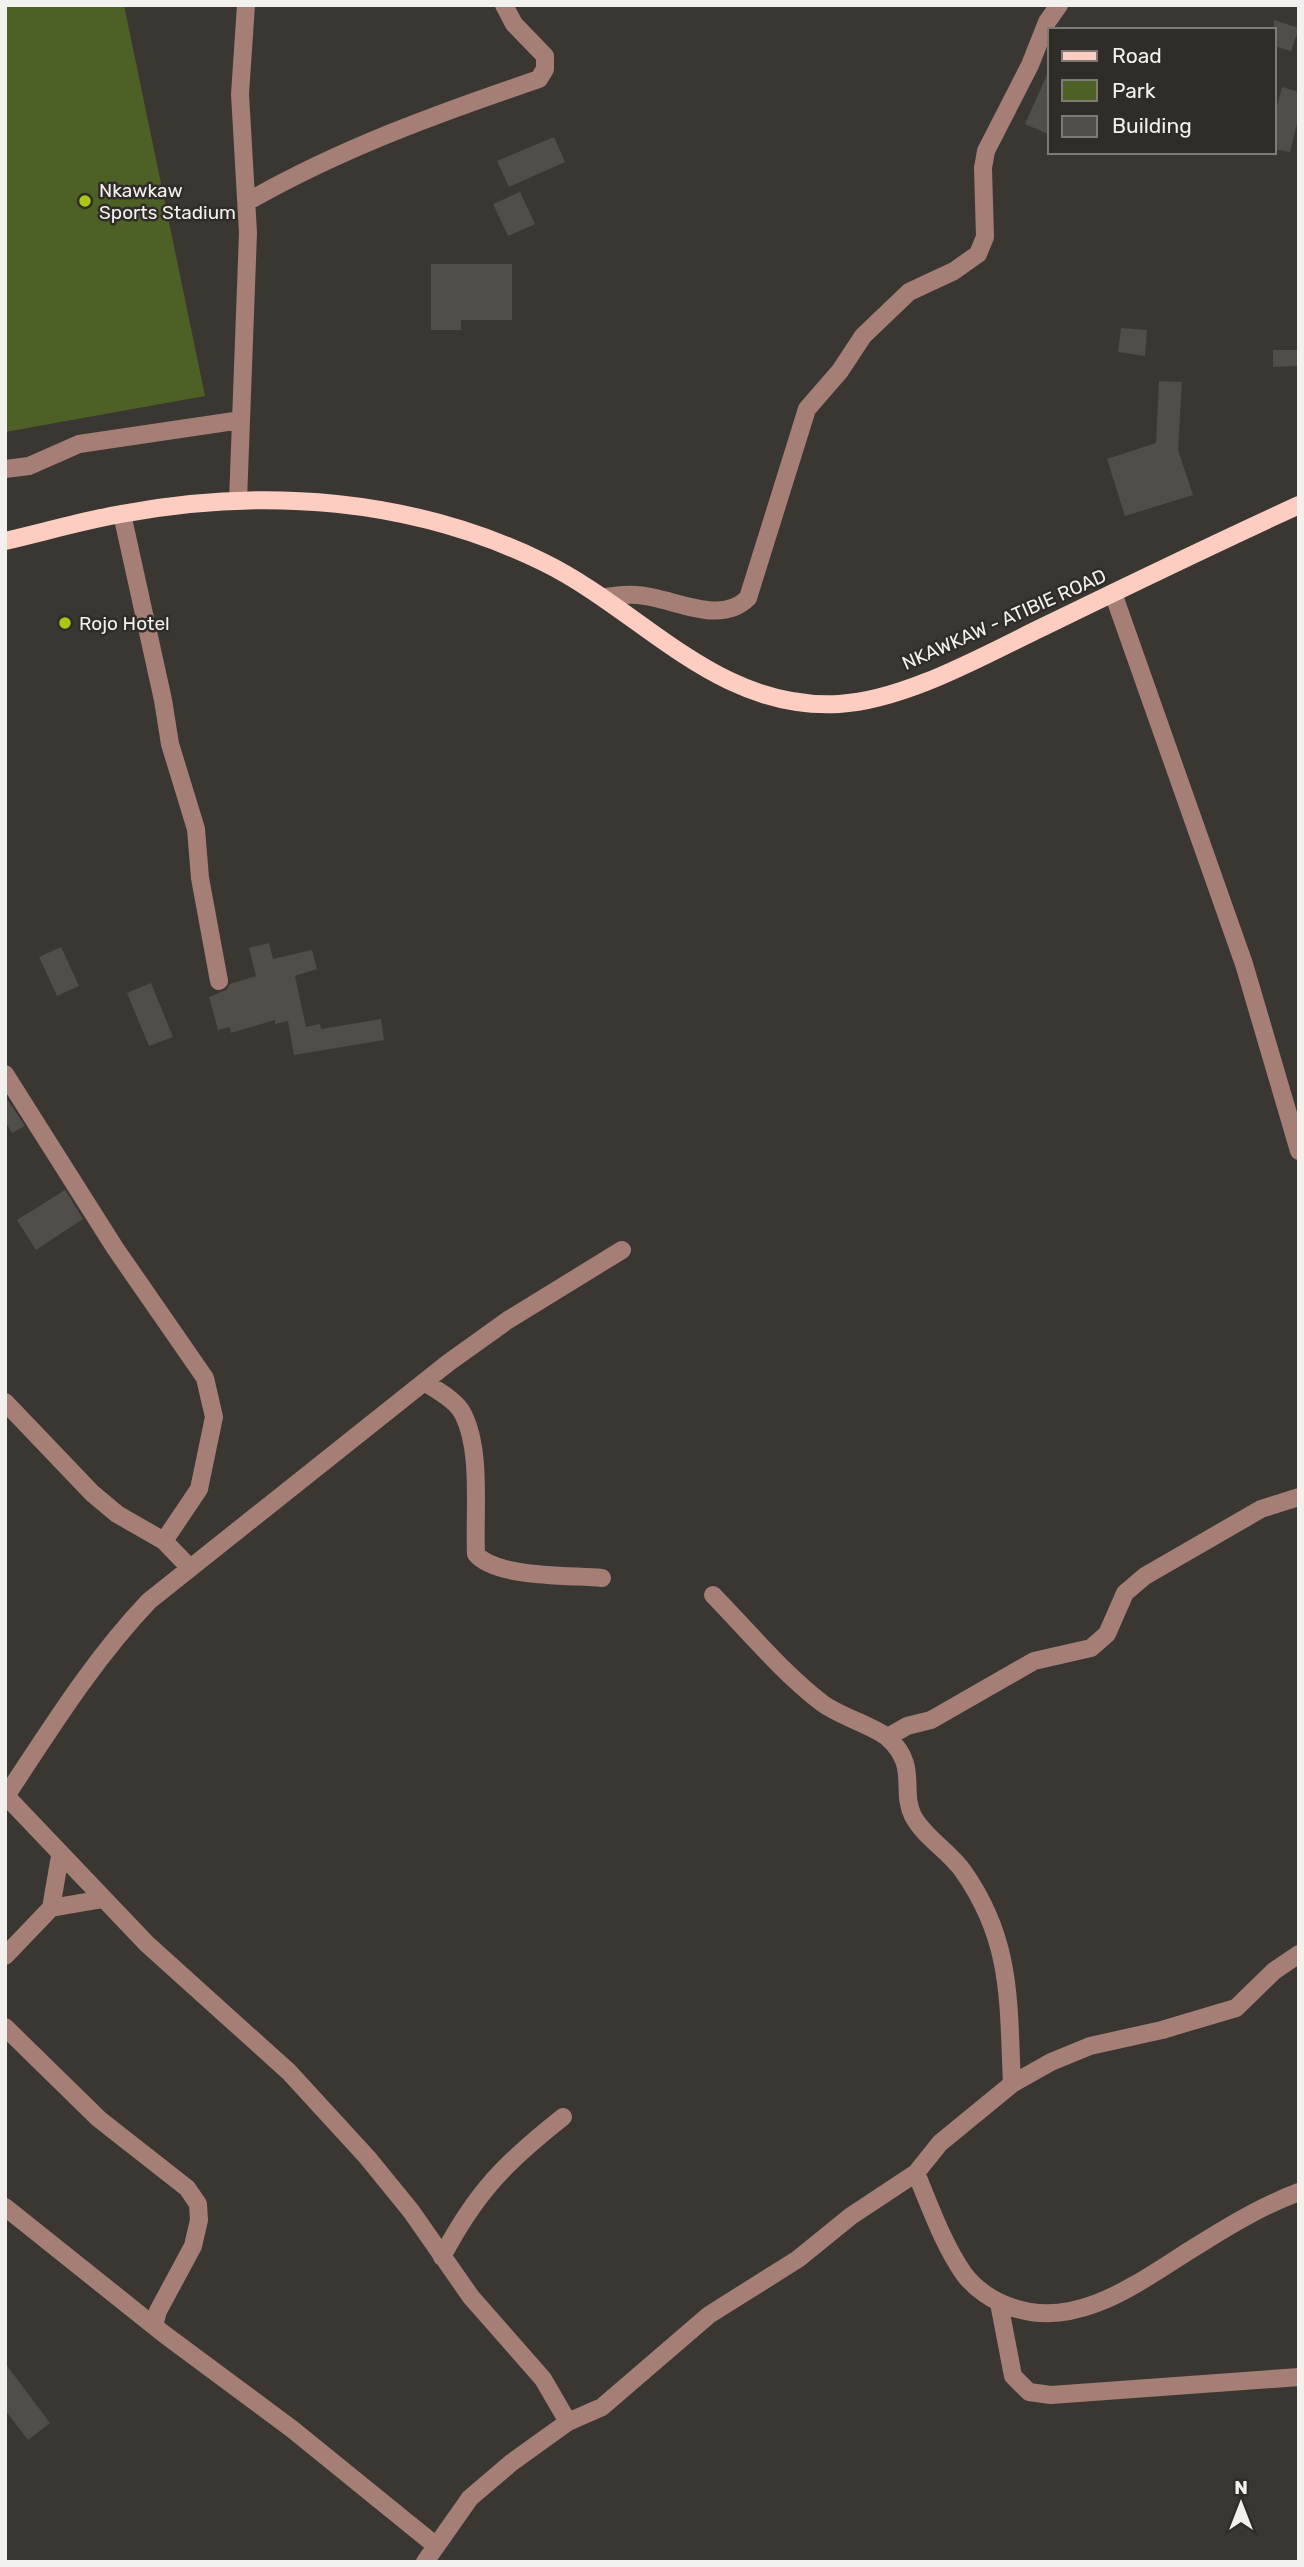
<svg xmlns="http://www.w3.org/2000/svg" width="1304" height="2567" viewBox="0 0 1304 2567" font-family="Rubik,sans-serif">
<rect width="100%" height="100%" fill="#3a3732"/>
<path fill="#4d6126" d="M5,5H124L205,396L5,432Z"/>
<path fill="#514d48" d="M1274,20L1299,28L1291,51L1274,46Z
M1050,68V135L1025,124Z
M1282,87L1299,92V116L1290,152L1274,149V117Z
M554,137L565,162L509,187L497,161Z
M520,192L535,224L508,236L493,204Z
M431,264H512V320H461V330H431Z
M1121,328L1147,330L1145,356L1118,352Z
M1273,350H1299V366L1273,367Z
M1159,381L1182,382L1178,450L1193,495L1125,516L1107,459L1156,443Z
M269,943L273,959L312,950L317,969L295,976L306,1027L320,1024L321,1029L381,1019L384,1040L294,1055L288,1021L275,1024V1020L231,1033L230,1027L218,1030L209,997L226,990L230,984L256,976L249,948Z
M61,947L79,986L57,996L39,957Z
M151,983L173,1037L149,1046L127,993Z
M5,1096L25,1126L12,1133L5,1121Z
M65,1190L83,1219L36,1250L17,1220Z
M5,2363L50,2423L28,2440L5,2410Z"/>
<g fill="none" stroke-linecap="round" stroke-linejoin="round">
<path stroke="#a57e76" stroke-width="18" d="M247,202C339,149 439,113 539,79L545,69V56L514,24L504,5
M5,469L29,466L79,444L241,420
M238,501L248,233L240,94L246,5
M122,514L163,700L170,744L196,829L200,878L219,981
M1113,593L1244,964L1299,1151
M604,597C615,596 626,594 637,595C672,597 719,627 748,598L807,409L840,371L863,336L909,292L954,271L978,254L985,237L983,168L986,151L1030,65L1047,22L1059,5
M5,1074L115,1248L205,1378L214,1417L199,1489L164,1541
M426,1383C438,1391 457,1401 463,1414C482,1451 474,1512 476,1554C496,1578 570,1575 602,1578
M5,1402L92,1493L117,1514L164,1541L190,1568
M713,1595C748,1631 782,1672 822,1703C839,1716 876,1727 888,1738C919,1766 900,1790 913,1816C924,1837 949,1851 963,1871C1013,1942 1008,2003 1012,2084
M888,1737L907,1726L931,1720L1034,1661L1091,1648L1107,1634L1125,1593L1145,1576L1261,1509L1299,1497
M5,1795L147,1944L289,2072L367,2157L411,2211L471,2297L543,2379L568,2422
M6,1796C51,1728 93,1660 149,1601L448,1363L508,1320L622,1250
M51,1908L103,1899
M5,1956L51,1908L60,1856
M5,2027L99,2119L187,2188L198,2204L199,2220L193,2246L158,2311L154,2326
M916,2173C930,2206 943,2244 964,2274C975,2289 993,2301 1011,2307C1080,2332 1145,2277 1200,2244C1232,2224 1264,2205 1299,2192
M5,2207L164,2334L292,2429L435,2545
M442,2257C476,2192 506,2162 563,2117
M999,2303L1013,2376L1029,2392L1051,2395L1299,2377
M425,2562L470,2498L511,2463L568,2422L602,2407L709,2315L798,2259L851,2216L916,2173L940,2143L1012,2084L1051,2062L1090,2046L1162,2030L1236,2008L1274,1971L1299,1954"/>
<path stroke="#fdcdc2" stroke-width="18" d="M5,541C44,532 82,521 121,514C264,487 412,498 543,562C643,611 717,711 839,704C907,700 986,654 1047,625C1131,584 1214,544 1299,505"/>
</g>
<g fill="#aac717" stroke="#302d28" stroke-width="2.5">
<circle cx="85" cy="201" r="7"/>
<circle cx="65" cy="623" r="7"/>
</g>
<g text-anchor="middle" stroke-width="5" stroke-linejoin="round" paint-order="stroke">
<g font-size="19" fill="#f3f1ee" stroke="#302d28" text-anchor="start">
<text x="99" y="197">Nkawkaw<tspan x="99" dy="22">Sports Stadium</tspan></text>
<text x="79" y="630">Rojo Hotel</text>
</g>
<g font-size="19" fill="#f3f1ee" stroke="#302d28">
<text transform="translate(1004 619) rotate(-24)" y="7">NKAWKAW - ATIBIE ROAD</text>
</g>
</g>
<rect width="1304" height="2567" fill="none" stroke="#f3f1ee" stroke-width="14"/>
<rect x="1048" y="28" width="228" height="126" fill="#302d28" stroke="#7e7b77" stroke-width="2"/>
<rect x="1062" y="51" width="35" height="10" fill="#fdcdc2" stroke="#7e7b77" stroke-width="2"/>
<text x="1112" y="63" font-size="21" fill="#f3f1ee">Road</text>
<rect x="1062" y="80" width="35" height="21" fill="#4d6126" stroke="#7e7b77" stroke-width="2"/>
<text x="1112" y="98" font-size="21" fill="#f3f1ee">Park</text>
<rect x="1062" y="116" width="35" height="21" fill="#514d48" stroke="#7e7b77" stroke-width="2"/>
<text x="1112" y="133" font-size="21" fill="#f3f1ee">Building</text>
<g transform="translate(1241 2504)" stroke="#302d28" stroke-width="5" paint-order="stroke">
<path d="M0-5L12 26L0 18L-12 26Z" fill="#f3f1ee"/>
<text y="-10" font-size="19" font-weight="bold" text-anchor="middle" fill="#f3f1ee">N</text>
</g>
</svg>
